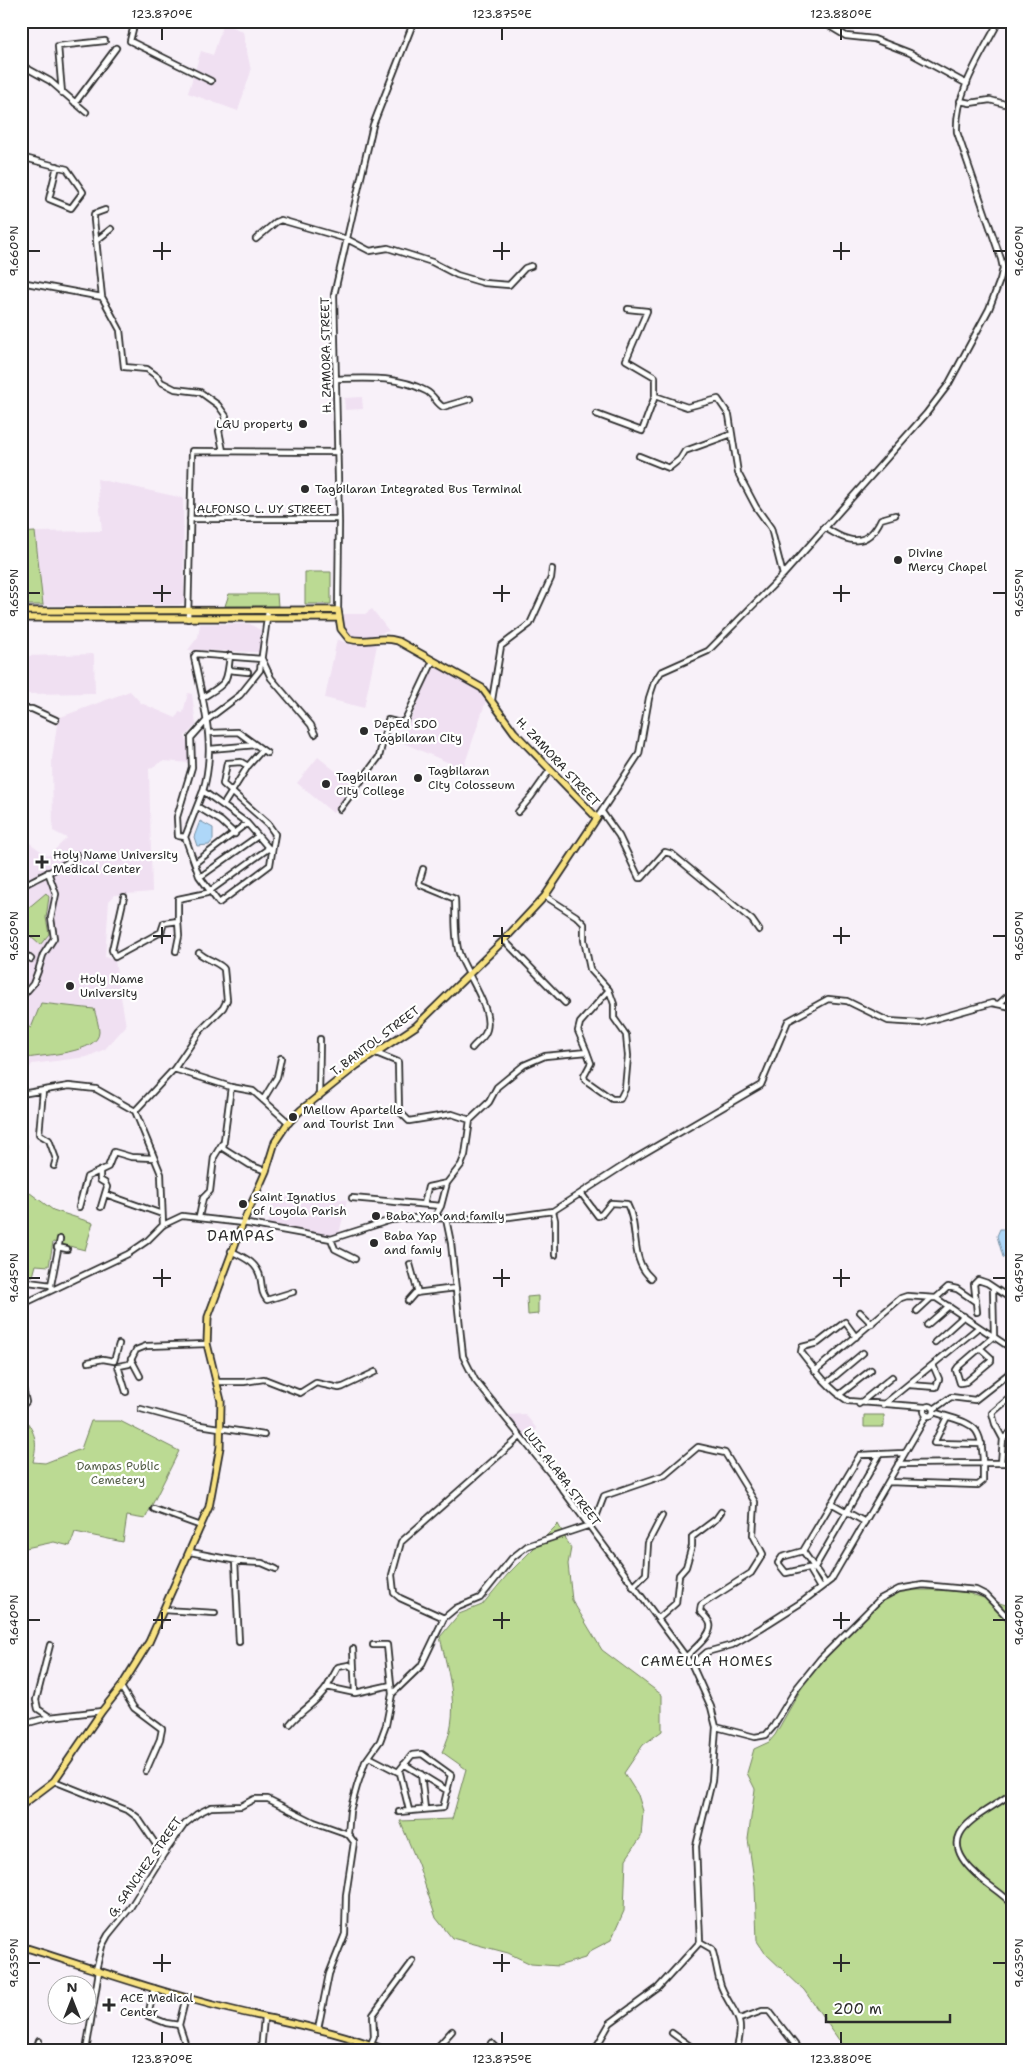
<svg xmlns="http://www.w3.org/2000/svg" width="1033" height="2072" viewBox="0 0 1033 2072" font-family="'Shantell Sans',sans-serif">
<rect width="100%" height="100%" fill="#f8f1f9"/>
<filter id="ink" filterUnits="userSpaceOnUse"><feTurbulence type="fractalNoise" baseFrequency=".02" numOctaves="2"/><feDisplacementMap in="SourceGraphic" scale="10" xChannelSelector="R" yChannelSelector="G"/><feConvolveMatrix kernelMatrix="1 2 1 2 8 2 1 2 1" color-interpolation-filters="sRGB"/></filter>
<g filter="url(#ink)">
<path fill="#f0e0f2" d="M224,22L243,32L251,71L238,111L188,93L201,51L213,55Z
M362,397L363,409L345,410L344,398Z
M97,479L183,498L184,602L179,605H43L35,532L102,531Z
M372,609L389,631L361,638L351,636L345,631L342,614H365Z
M200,624H250L262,631L259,652L188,650L198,637Z
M337,639L351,645L378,640L364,708L325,698Z
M94,654L95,693L28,694L26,656Z
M434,665L479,690L486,701L463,769L401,742Z
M130,691L141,703L176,718L179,712L183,713L188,693L192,694L196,725L185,736L191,753V763L163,761L149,769L152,892L115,895L109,901L105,957L115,961L126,1026L105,1049L87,1057L32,1064L21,1082V837L48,856L67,838L53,831L52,759L58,718Z
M318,757L354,786L333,813L297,783Z
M274,1196L325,1197L347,1200L339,1234L333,1236L268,1225Z
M525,1414L537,1429L525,1439L507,1415Z"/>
<path fill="#bbda93" stroke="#73825f" d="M35,532L43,605H21V533Z
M305,572H331V604H305Z
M229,594H277L278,606H225Z
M46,893L49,897L46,918L49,934L40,945L21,928V914Z
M41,1003L94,1009C96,1016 99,1025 99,1032C99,1053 43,1055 27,1058L21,1063V1035L23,1036L27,1026L31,1028Z
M21,1143L27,1144L26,1190L53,1210L93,1223L85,1250L53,1242L49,1266L36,1265L33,1276H21Z
M538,1296V1314L528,1315L527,1297Z
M864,1415H884V1427H864Z
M21,1419L26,1420C37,1437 37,1443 33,1462L45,1463L81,1449L91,1421H120L179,1451L145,1519L127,1516L123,1542L75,1532L70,1546L54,1542L21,1549Z
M558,1524L571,1548L568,1564L572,1600L602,1650L662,1695V1731L643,1745L624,1773L638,1795L643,1811L641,1837L626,1859L624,1911L611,1940L590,1951L585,1958L558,1966L531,1964L508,1953L452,1938L436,1918L418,1864L400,1821L452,1819L466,1769L442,1752C462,1713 449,1676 440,1637L459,1614L482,1605L508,1574Z
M904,1590H948L968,1593L1012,1607V2051H851L839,2040L804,1990L765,1953L757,1941L755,1886L748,1839L755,1789L747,1773L754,1749L769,1742L775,1735L806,1680L831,1652L876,1607L892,1594Z"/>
<path fill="#aed7f8" stroke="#7a92a6" d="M200,821L213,828V840L209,845L197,846L194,837Z
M1000,1229H1012V1263L1003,1257L997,1236Z"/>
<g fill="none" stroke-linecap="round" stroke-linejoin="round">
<defs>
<path id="minor" d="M135,21L130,41L211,81
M821,21L846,36L874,39L910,53L967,84
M21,65L50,81L86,112
M62,93L58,46L105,41
M960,101L970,103L990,100L1012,106
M75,103L116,48
M21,157L67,169L83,192L71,208L49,199L57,166
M256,239L276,222L281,220L347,239L370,251L388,248L432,262L457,275L484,283L509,285L525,268L531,266
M97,240L111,229
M21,282L102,297L120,330L124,367L147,369L158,377L161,382L175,389L200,392L218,405L226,416L219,431L223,451
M102,297L94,220V214L105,210
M628,309L647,311L626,360L655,377V396
M337,379C368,378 398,376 426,391C434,395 436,403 443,407L470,399
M596,414L642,431L655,396L687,407L718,399L729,415L738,473L756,507L771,528L783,575
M639,456L669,468L680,459L685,451L732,434
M190,519H339
M824,527C848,543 867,549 881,519L895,515
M338,610L339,523L334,295L373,125L414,21
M188,619L192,451L338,452
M228,670L248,672
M202,698C227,682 227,685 230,655
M492,700L501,646L530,624L551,578L552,569
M21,709H32L56,720
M208,733L238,732L267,753
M210,749L256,745
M248,766L241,762L227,763L223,784L268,824L275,834L272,852
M203,791L185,837L199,876L219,903L270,865L272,852L247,823L203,791C217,745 203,703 194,657L196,654L262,659L271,678L311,725L315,734
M224,804L248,766L262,750
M198,807L221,821L235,834
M340,809L379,757L388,720L400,723L405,720L433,661
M518,812L531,797L550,770
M602,812L619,836L639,878H642L665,852L672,854L752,920L759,930
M597,818L639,754L649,698L654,683L661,672L708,651L783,575L926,414L948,385L989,309L1000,280L1003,268L1001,259L957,132C955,92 981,56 999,21
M185,837L178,836L177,817L192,767L191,738L207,720L240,695L260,670L268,611
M195,863L247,823
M423,869L419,883L421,885L455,899C456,916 454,937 459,953C466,974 497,1014 485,1034C482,1039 476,1043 472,1048
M200,877L258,836
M21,887C32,879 73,863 77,855
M545,896L576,916L584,924V940L590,969L609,990L614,1004V1018L626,1035L628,1056L625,1089L620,1099H612L585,1080L584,1076L591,1063L587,1052
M124,897L112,950L115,957L161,932L164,923L178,921V899L207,893L269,848
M504,940L565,1003
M21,951L31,959
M176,951L179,936L178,921
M39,968L43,955L54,938L51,918L56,894L48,872
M21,998L33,984L38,971
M1000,1003L1012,992
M376,1053L398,1062L399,1111L409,1121L452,1114L470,1120L489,1102L497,1087L524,1065L545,1056L587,1052L578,1031L580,1023L609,990
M21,1058L24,1064L21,1076
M174,1069L231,1087L253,1091L289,1123
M231,1087L223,1148L250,1165L266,1171
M43,1091L39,1134L49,1140L56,1159L54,1166
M21,1094L69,1086L96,1089L135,1111L161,1174L163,1225
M319,1097L320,1039
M263,1100L277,1077L281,1058
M135,1111L174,1069L200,1031L223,1008L227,1000L224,969C220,963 207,960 199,953
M100,1172V1180L105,1183L107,1187L101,1207
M581,1193L598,1216L602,1214L611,1203L627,1204C640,1228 629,1259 651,1278
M105,1194L162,1214
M352,1198L441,1206L434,1218
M424,1204L428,1187L447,1183
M441,1206L447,1183L461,1165L465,1155L470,1120
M79,1207L87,1177L108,1167L114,1152L131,1157L153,1158
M553,1211L555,1220V1255
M199,1217L203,1198L210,1191L214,1157L222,1144
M446,1219L451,1243L463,1356L475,1380L554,1478L692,1665L711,1707L716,1727L712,1781L696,1846L700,1942
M331,1239L335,1249L355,1259
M57,1247L67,1249
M231,1251C246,1258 259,1264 261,1281C262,1289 262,1294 267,1300L293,1292
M410,1264L418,1293
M21,1281L51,1285
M52,1289L51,1285L60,1239
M936,1298L948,1287L957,1289L976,1302L974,1284L978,1280L987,1283L1011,1299L1012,1316
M408,1301L415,1293L456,1288
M976,1302L977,1312
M21,1305L128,1254L147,1241L163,1225L182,1216L243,1223L331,1239L391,1220L408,1218L494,1219L553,1211L629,1162L761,1085L788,1021L828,999L847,1001L888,1021L921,1023L992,1003L1012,1007
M917,1311L931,1298
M860,1312L872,1324
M927,1325L949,1306
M856,1337L845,1322L818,1343L802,1347L801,1352C815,1370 829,1389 848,1401L925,1407
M935,1342L964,1316
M980,1348L991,1358V1361L966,1382L960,1383L956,1370L958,1367L994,1336L993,1288
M131,1359L140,1376
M88,1362L103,1359L114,1361L119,1344
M118,1366L126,1392
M119,1366L129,1364L136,1350L146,1346L207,1344
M815,1371L901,1298L907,1296L936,1298L1012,1349
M21,1379L26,1402L21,1407
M218,1382H244L264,1379L300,1393L316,1383L339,1388L343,1387L375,1372
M827,1383L863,1353
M909,1385L936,1387L939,1379L933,1365
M839,1395L871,1370
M859,1404L892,1377
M883,1405L979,1327
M924 1411a5 5 0 1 1 10 0a5 5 0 1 1-10 0Z
M141,1409L200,1425L264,1435
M934,1409L951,1397L975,1400L1012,1371
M947,1417L934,1443L982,1444
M1003,1439L995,1424L992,1413L1012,1396
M1001,1463L1003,1439L1012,1431
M898,1464L983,1463C982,1420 970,1425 934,1412
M888,1482L978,1485L983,1481V1463H1012
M831,1503L865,1522
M154,1509L201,1526
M803,1551L860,1455L904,1453
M190,1552L243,1562L262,1563L276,1569
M235,1561L239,1642
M813,1567L786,1573L778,1563L782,1557L803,1551L826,1584
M808,1568L820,1588
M814,1569L880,1454
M633,1587L646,1574L648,1543L662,1516
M163,1610L215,1613
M444,1618L400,1598L394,1593L392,1575L401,1542L520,1437
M658,1619L676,1603L679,1575L686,1567L692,1546V1537L716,1519L721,1512
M50,1645L36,1700L38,1709L50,1717
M373,1645H387L391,1685
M353,1649L355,1693
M692,1665L707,1652L732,1645L761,1628L802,1602L831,1580L927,1415
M353,1668L349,1665L338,1667L327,1687L355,1693L391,1685L392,1694
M121,1687L134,1708L162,1729L160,1739L146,1771
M290,1724C302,1709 316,1704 327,1687
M21,1725L50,1717L102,1711
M716,1727L755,1737L766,1735L773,1727L796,1689L821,1658L880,1599L899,1589L923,1585L976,1590L986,1595L1012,1622
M369,1757L400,1773L409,1810
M404,1764L448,1791
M398,1772L412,1755L422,1754L451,1775L443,1808L399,1812
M421,1774L425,1809
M54,1781L129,1811L138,1818L163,1855
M1012,1793C981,1817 930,1832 976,1874C987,1885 1001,1892 1012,1904
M348,1834L350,1811L357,1786L365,1762L380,1741L386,1725L392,1694L421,1666L444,1618L456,1608L480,1598L512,1558L527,1546L587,1526L596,1517L604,1496L665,1475L698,1447L725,1453L755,1502L753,1535L763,1554L751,1573L701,1605L700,1611C703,1615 709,1619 710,1624C713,1635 692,1650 686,1657
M700,1942L712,1949C716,1961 717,1974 721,1986C733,2016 747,2015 736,2051
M96,1970L102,1946L108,1935L130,1908L163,1855L185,1824L197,1814L211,1807L241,1806L254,1799H268L314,1822L348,1834
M154,1988L148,2016L166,2023L179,2025
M740,2019L762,2011H769L800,2051
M318,2029L329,1974L345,1934L346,1895L354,1842L348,1834
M672,2033L697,2051
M185,2043L179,2025L186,1997
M491,2043L499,2051
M371,2044L374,2037L373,2015L413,1961
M36,2051L39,2041
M86,2051L99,1971
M261,2051L264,2018
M434,2051L452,2031
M594,2051L610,2023L658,1988L700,1942"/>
<path id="major" d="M21,29L24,21
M21,611L338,610L341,629L349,639C367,644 379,635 398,641L482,688L514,732L597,818L545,896L504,940L416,1026L356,1066L301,1110L287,1124L275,1142L266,1171L243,1223L208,1317L207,1344L221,1401L220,1447L209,1507L149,1642L121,1687L102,1711L54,1781L21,1806
M21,618H338
M21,1946C90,1968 159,1992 229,2009C282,2022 336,2030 387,2051"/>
</defs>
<use href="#minor" stroke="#2b2b2b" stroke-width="8"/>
<use href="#major" stroke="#2b2b2b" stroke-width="9"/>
<use href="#minor" stroke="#fff" stroke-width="4.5"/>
<use href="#major" stroke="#f8e281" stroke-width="5.5"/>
</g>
</g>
<path fill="none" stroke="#2b2b2b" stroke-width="2" d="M162,28V40M502,28V40M841,28V40M162,242V260M502,242V260M841,242V260M28,251H40M153,251H171M493,251H510M833,251H850M993,251H1006M162,585V602M502,585V602M841,585V602M28,593H40M153,593H171M493,593H510M833,593H850M993,593H1006M162,927V944M502,927V944M841,927V944M28,936H40M153,936H171M493,936H510M833,936H850M993,936H1006M162,1269V1287M502,1269V1287M841,1269V1287M28,1278H40M153,1278H171M493,1278H510M833,1278H850M993,1278H1006M162,1612V1629M502,1612V1629M841,1612V1629M28,1620H40M153,1620H171M493,1620H510M833,1620H850M993,1620H1006M162,1954V1972M502,1954V1972M841,1954V1972M28,1963H40M153,1963H171M493,1963H510M833,1963H850M993,1963H1006M162,2032V2044M502,2032V2044M841,2032V2044"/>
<g fill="#2b2b2b" stroke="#fff" stroke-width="2">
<circle cx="303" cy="424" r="5"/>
<circle cx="305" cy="489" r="5"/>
<circle cx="898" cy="560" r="5"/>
<circle cx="364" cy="731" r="5"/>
<circle cx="418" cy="778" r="5"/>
<circle cx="326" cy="784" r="5"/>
<path d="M39.5 854.5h5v5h5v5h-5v5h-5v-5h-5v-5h5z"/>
<circle cx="70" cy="986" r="5"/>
<circle cx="293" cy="1117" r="5"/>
<circle cx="243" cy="1204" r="5"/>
<circle cx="376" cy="1216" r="5"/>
<circle cx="374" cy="1243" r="5"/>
<path d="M106.5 1997.5h5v5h5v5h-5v5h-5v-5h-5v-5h5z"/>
</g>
<g text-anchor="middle" stroke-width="4.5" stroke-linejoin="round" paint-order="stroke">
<g font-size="12" fill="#2b2b2b" stroke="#fff">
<text transform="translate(326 355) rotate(-91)" y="4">H. ZAMORA STREET</text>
<text x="264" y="513">ALFONSO L. UY STREET</text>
<text transform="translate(558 762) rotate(47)" y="4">H. ZAMORA STREET</text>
<text transform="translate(375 1041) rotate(-37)" y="4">T. BANTOL STREET</text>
<text transform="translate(562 1477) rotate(53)" y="4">LUIS ALABA STREET</text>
<text transform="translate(145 1867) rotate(-55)" y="4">G. SANCHEZ STREET</text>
</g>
<g font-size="12" fill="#2b2b2b" stroke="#fff" text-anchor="start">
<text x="293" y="428" text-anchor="end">LGU property</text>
<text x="315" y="493">Tagbilaran Integrated Bus Terminal</text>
<text x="908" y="557">Divine<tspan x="908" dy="14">Mercy Chapel</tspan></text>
<text x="374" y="728">DepEd SDO<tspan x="374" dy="14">Tagbilaran City</tspan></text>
<text x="428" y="775">Tagbilaran<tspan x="428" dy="14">City Colosseum</tspan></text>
<text x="336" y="781">Tagbilaran<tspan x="336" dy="14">City College</tspan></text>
<text x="53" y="859">Holy Name University<tspan x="53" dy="14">Medical Center</tspan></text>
<text x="80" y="983">Holy Name<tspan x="80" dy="14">University</tspan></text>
<text x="303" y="1114">Mellow Apartelle<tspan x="303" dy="14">and Tourist Inn</tspan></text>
<text x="253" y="1201">Saint Ignatius<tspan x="253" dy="14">of Loyola Parish</tspan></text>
<text x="386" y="1220">Baba Yap and family</text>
<text x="384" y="1240">Baba Yap<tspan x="384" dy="14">and famiy</tspan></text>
<text x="120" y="2002">ACE Medical<tspan x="120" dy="14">Center</tspan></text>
</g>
<g font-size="12" fill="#56604a" stroke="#fff">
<text x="118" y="1470">Dampas Public<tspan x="118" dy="14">Cemetery</tspan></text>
</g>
<g font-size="14" letter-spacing="1" fill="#2b2b2b" stroke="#fff">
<text x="707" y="1666">CAMELLA HOMES</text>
</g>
<g font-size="15" letter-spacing="1" fill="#2b2b2b" stroke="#fff">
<text x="241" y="1241">DAMPAS</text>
</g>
</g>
<rect width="1033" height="2072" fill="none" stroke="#fff" stroke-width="55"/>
<g transform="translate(72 2000)"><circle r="24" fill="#ffffff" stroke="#aaaaaa"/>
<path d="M0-4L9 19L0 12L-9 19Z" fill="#2b2b2b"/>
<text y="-8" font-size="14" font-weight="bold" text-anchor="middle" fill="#2b2b2b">N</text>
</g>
<path d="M826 2014v8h124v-8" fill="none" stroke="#2b2b2b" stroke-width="2.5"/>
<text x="833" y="2014" font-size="15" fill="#2b2b2b" stroke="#ffffff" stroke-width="4" paint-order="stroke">200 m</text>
<rect x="28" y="28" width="978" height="2016" fill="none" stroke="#2b2b2b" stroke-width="2"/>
<g font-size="12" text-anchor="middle" fill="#2b2b2b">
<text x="162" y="18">123.870°E</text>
<text x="502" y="18">123.875°E</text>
<text x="841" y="18">123.880°E</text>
<text transform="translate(14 251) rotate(-90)" y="4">9.660°N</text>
<text transform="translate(1019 251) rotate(-90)" y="4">9.660°N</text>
<text transform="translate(14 593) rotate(-90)" y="4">9.655°N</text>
<text transform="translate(1019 593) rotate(-90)" y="4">9.655°N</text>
<text transform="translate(14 936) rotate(-90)" y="4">9.650°N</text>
<text transform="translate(1019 936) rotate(-90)" y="4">9.650°N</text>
<text transform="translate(14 1278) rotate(-90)" y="4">9.645°N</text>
<text transform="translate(1019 1278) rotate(-90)" y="4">9.645°N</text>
<text transform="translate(14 1620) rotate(-90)" y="4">9.640°N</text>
<text transform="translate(1019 1620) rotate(-90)" y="4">9.640°N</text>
<text transform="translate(14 1963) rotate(-90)" y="4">9.635°N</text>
<text transform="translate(1019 1963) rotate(-90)" y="4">9.635°N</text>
<text x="162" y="2063">123.870°E</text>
<text x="502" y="2063">123.875°E</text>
<text x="841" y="2063">123.880°E</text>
</g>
</svg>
